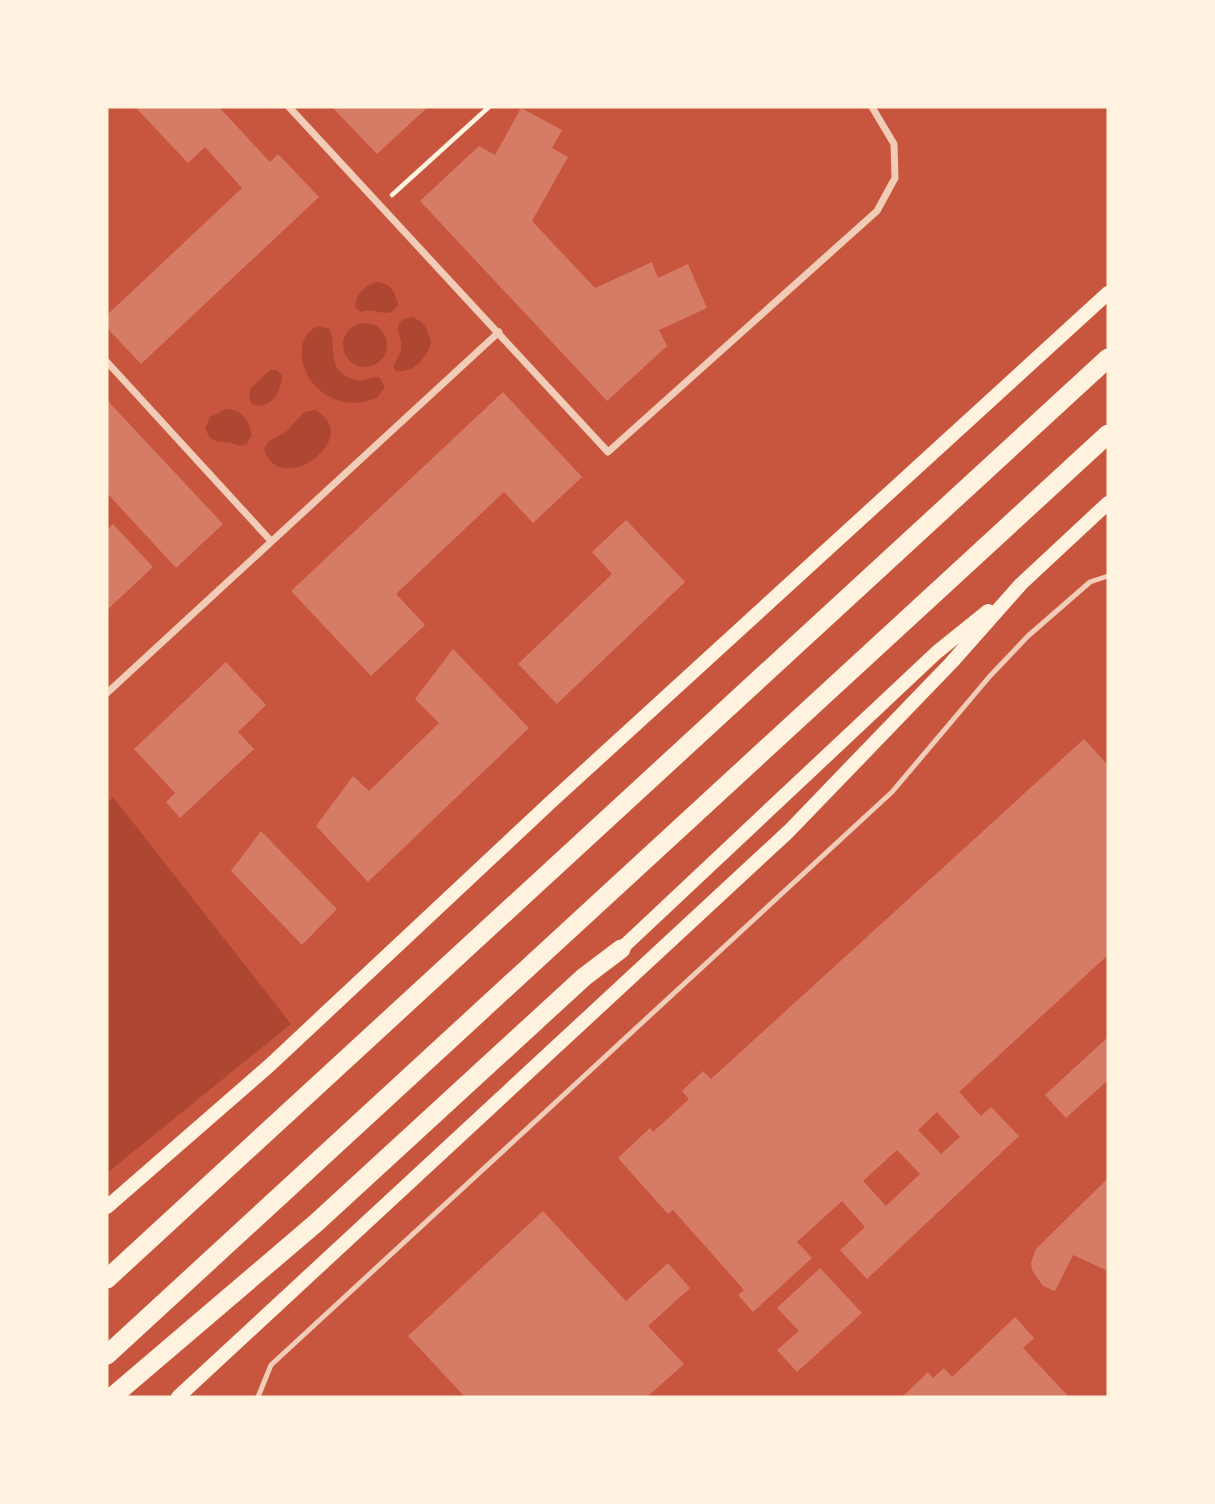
<svg xmlns="http://www.w3.org/2000/svg" width="1215" height="1504" viewBox="0 0 1215 1504" font-family="Raleway,sans-serif">
<rect width="100%" height="100%" fill="#c8553d"/>
<path fill="#ae4732" d="M376,282C390,282 395,292 398,304C389,322 376,306 361,312L355,307C356,294 364,286 376,282Z
M412,317C425,322 428,330 431,343C426,359 414,373 396,371L393,367C395,362 399,356 401,350C404,337 387,321 412,317Z
M343 345a22 22 0 1 1 44 0a22 22 0 1 1-44 0Z
M317,326L330,329C337,349 325,372 356,380C364,382 371,377 379,377L385,387L377,398C316,422 279,347 317,326Z
M270,370H277L282,375C282,391 270,412 252,404L249,397L251,388Z
M226,409C243,410 249,420 252,436L246,444L239,446C225,437 213,450 205,428L210,417Z
M315,410C366,437 279,500 264,449L268,442L287,431L304,412Z
M113,797L291,1024L107,1173V803Z"/>
<path fill="#d67c66" fill-rule="evenodd" d="M135,107H219L270,162L278,154L319,197L141,364L107,328V315L242,188L205,147L188,163Z
M332,107H428L377,154Z
M521,108L562,130L552,148L568,157L532,221L595,288L652,262L658,278L688,264L707,308L659,330L667,346L607,401L420,201L479,146L495,155Z
M503,392L582,477L533,523L504,492L396,594L425,625L371,676L291,591Z
M107,400L223,524L176,568L107,493Z
M626,520L685,582L557,704L518,664L612,574L592,552Z
M113,524L153,567L107,610V530Z
M453,649L529,728L368,882L316,826L353,776L369,791L439,723L415,699Z
M226,662L266,705L238,732L254,749L180,818L166,802L175,793L134,749Z
M1084,739L1108,765V955L959,1092L981,1116L991,1107L1019,1136L867,1279L840,1250L865,1227L842,1201L797,1242L812,1258L753,1312L738,1295L744,1290L673,1210L668,1214L618,1158L650,1128L653,1132L689,1099L682,1091L703,1071L711,1079ZM937,1112L960,1137L941,1154L918,1130ZM897,1150L920,1174L886,1206L863,1181Z
M261,831L337,909L302,945L231,871Z
M1108,1037V1080L1066,1118L1045,1095Z
M1108,1178V1271L1073,1255L1055,1291L1043,1286L1032,1270L1031,1263L1036,1249Z
M543,1211L626,1301L668,1263L690,1288L648,1326L684,1364L647,1397H465L408,1336Z
M820,1268L862,1313L797,1372L777,1350L799,1331L777,1308Z
M1015,1317L1034,1338L1023,1348L1069,1397H902L928,1372L933,1378L944,1368L952,1377Z"/>
<g fill="none" stroke-linecap="round" stroke-linejoin="round">
<path stroke="#fff3e0" stroke-width="4.5" d="M392,195L489,107"/>
<path stroke="#f1ccb7" stroke-width="5" d="M258,1397L271,1365L892,792L990,676L1028,636L1090,582L1108,576"/>
<path stroke="#f1ccb7" stroke-width="7" d="M289,107L608,452L877,211L895,178L894,144L872,107
M107,362L271,541
M107,693L499,332"/>
<path stroke="#fff3e0" stroke-width="14" d="M621,949L937,652L988,611
M107,1207L270,1065L553,800L1108,293
M178,1397L789,831L951,663L1021,584L1108,503"/>
<path stroke="#fff3e0" stroke-width="19" d="M107,1279L1108,358
M107,1355L1108,434
M112,1397L316,1223L584,977L621,949"/>
</g>
<rect width="1215" height="1504" fill="none" stroke="#fff3e0" stroke-width="217"/>
</svg>
